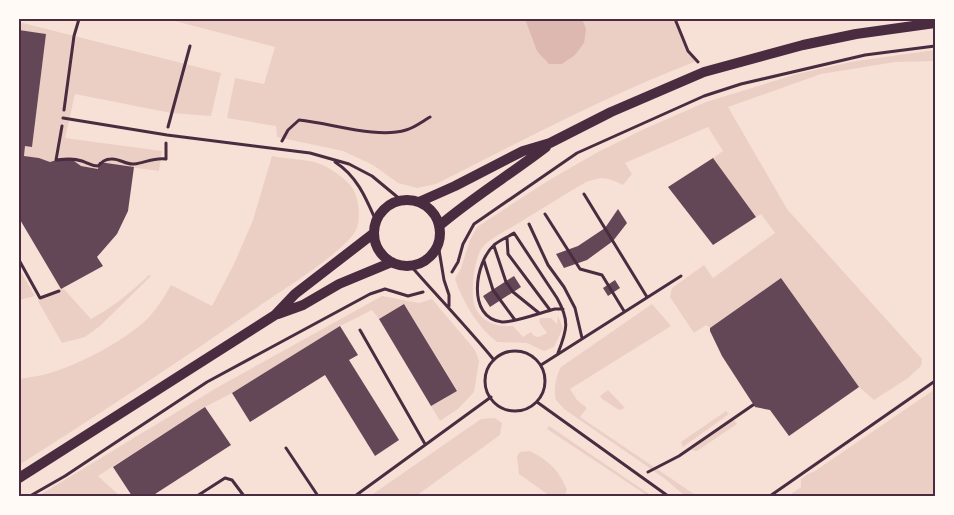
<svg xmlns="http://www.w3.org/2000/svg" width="954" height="515" viewBox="0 0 954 515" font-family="'Times New Roman',serif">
<rect width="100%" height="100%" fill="#f7e1d7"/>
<path fill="#ebcfc5" d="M167,19H675L688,51L697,61C607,95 522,141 436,184L417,188L398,183L373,165L343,151L277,137L276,126L227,118L235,78L264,84L275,47Z
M19,22L221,73L211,116L171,113L75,94L65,138L162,151L159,171L99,163L98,169L81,166L74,161L63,158L50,162L39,158L24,156L25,146H32L46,34L19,30Z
M935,50V61L895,62L821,74L728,107L787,209L922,359L921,366L908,378L874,400L859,387L781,278L710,328L706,325L694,333L670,297L672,288L704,265L713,278L775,233L761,214L756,217L713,158L723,151L708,127L625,163L632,174L623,185C607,177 603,176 586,182C562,196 538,211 514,226C504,232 489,239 482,248C474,259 470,294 475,307C482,323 498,327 513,326L523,337L531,332L534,336L539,337L547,333L539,322L540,318H551L557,324L558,316L563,328L554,347L544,351L527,343L497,342C477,327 463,302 455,279L461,268L470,240L477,227L546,182L596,153L642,130L706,102L797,74L856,61Z
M272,156C285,159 308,159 320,164C329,167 349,181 353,189C359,199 361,219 356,230C347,249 288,287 268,300C186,357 103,412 19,465V379C30,377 42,376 53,372C82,363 128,339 149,317C158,307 165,296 171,285L212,306L234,264L253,220Z
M19,269L35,296L19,300Z
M149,275L151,276L100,326L85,337L62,343L38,301L63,288L91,319C113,307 131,292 149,275Z
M382,296L419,303L432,299L475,350L479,361L474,392L458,409L440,421L431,406L457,390L404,304L379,319L372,310L340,326L232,393L205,407L98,476L120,496H38L218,387Z
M652,304L671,326L570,389L577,400L587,408L580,417L697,496H685L664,478L564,409C562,406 558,403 556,400C553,391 556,375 561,367Z
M935,389V496H788L801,487V479L808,474L815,471Z
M608,390L625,408L619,410L602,399L600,396Z
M726,411L729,414L683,447L681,442Z
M495,418L502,423L500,435L416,496H370L481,419Z
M734,420L737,424L697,451L691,450Z
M549,426L652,496H648L547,429Z
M530,451C548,460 560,471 567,490L564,496H550L519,474L517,456L520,452Z"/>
<path fill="#dcb8b0" d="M525,19H582L586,29L584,43L575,55L562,64H549L537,51Z"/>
<path fill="#644757" d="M19,30L46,34L32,147L25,146L24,156L39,158L50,162L63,158L74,161L81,166L98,169L99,162L134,167L128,211L117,234L97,257L103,266L61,289L19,218Z
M713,158L756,217L713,245L668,187Z
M618,209L627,223L613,241L587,260L564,268L556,254L578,246L605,228Z
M514,276L521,287L490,307L483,296Z
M781,278L859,387L789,436L770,410L755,407L722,356L710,331V328Z
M615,280L620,288L608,296L603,288Z
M404,304L457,391L431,406L379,319Z
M340,326L358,355L349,360L399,440L375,456L325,375L250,422L232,393Z
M205,407L231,445L152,496H132L113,467Z"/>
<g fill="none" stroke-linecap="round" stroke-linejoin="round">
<path stroke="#4a2c40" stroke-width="3" d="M675,19L688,51L698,62
M64,110L74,36L79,19
M62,126L56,160C65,159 73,158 82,161C88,163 91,166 98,166C102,162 105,159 111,159C119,158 126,165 134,164C145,163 154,157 166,159V143
M168,127L190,46
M282,141L288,130L299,120C331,123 377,139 406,130C414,128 423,121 430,117
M19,260L40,298L59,291
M452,272L458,262L463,244L474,224L577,153L704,96L741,84L865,55L935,46
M648,472L679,456L753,405
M30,496L65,476L207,382L370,294L385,289L408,296L423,292"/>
<path stroke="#4a2c40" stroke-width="3" d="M63,118L167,135L310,153L349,164L372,176L401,200
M335,162C357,176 366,198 376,221
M584,194L647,297
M545,214L580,269L602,275L624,311
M529,224L548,265L564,287L575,308L582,338
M507,238L508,254L550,310
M438,244L444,280L449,295V306
M494,246L506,282L513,292L539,313
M484,261L493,290L515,320
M410,265C438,297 467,327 494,360
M360,330L425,444
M485 381a30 30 0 1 1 60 0a30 30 0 1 1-60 0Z
M558,353C567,330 570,321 557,298L514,233C508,237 500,240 494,245C475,262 466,318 502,322C513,323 543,312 555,309H563
M541,365L681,276
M537,402L668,496
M286,448L318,496
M197,496L225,478L232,480L244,496
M355,496L491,397
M770,496L935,381"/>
<path stroke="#4a2c40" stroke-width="10" d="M374 233a33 33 0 1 1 66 0a33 33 0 1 1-66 0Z
M419,202L455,186L523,151L550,143L611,112L704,72L803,45L856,34L935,23
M439,226C473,197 511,174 546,147
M278,314L303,305L339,284L392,262
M19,478L275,315L295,294L374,233"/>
</g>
<rect width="954" height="515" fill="none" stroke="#fffaf5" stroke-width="40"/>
<rect x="20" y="20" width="914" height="475" fill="none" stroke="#4a2c40" stroke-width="2"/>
</svg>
